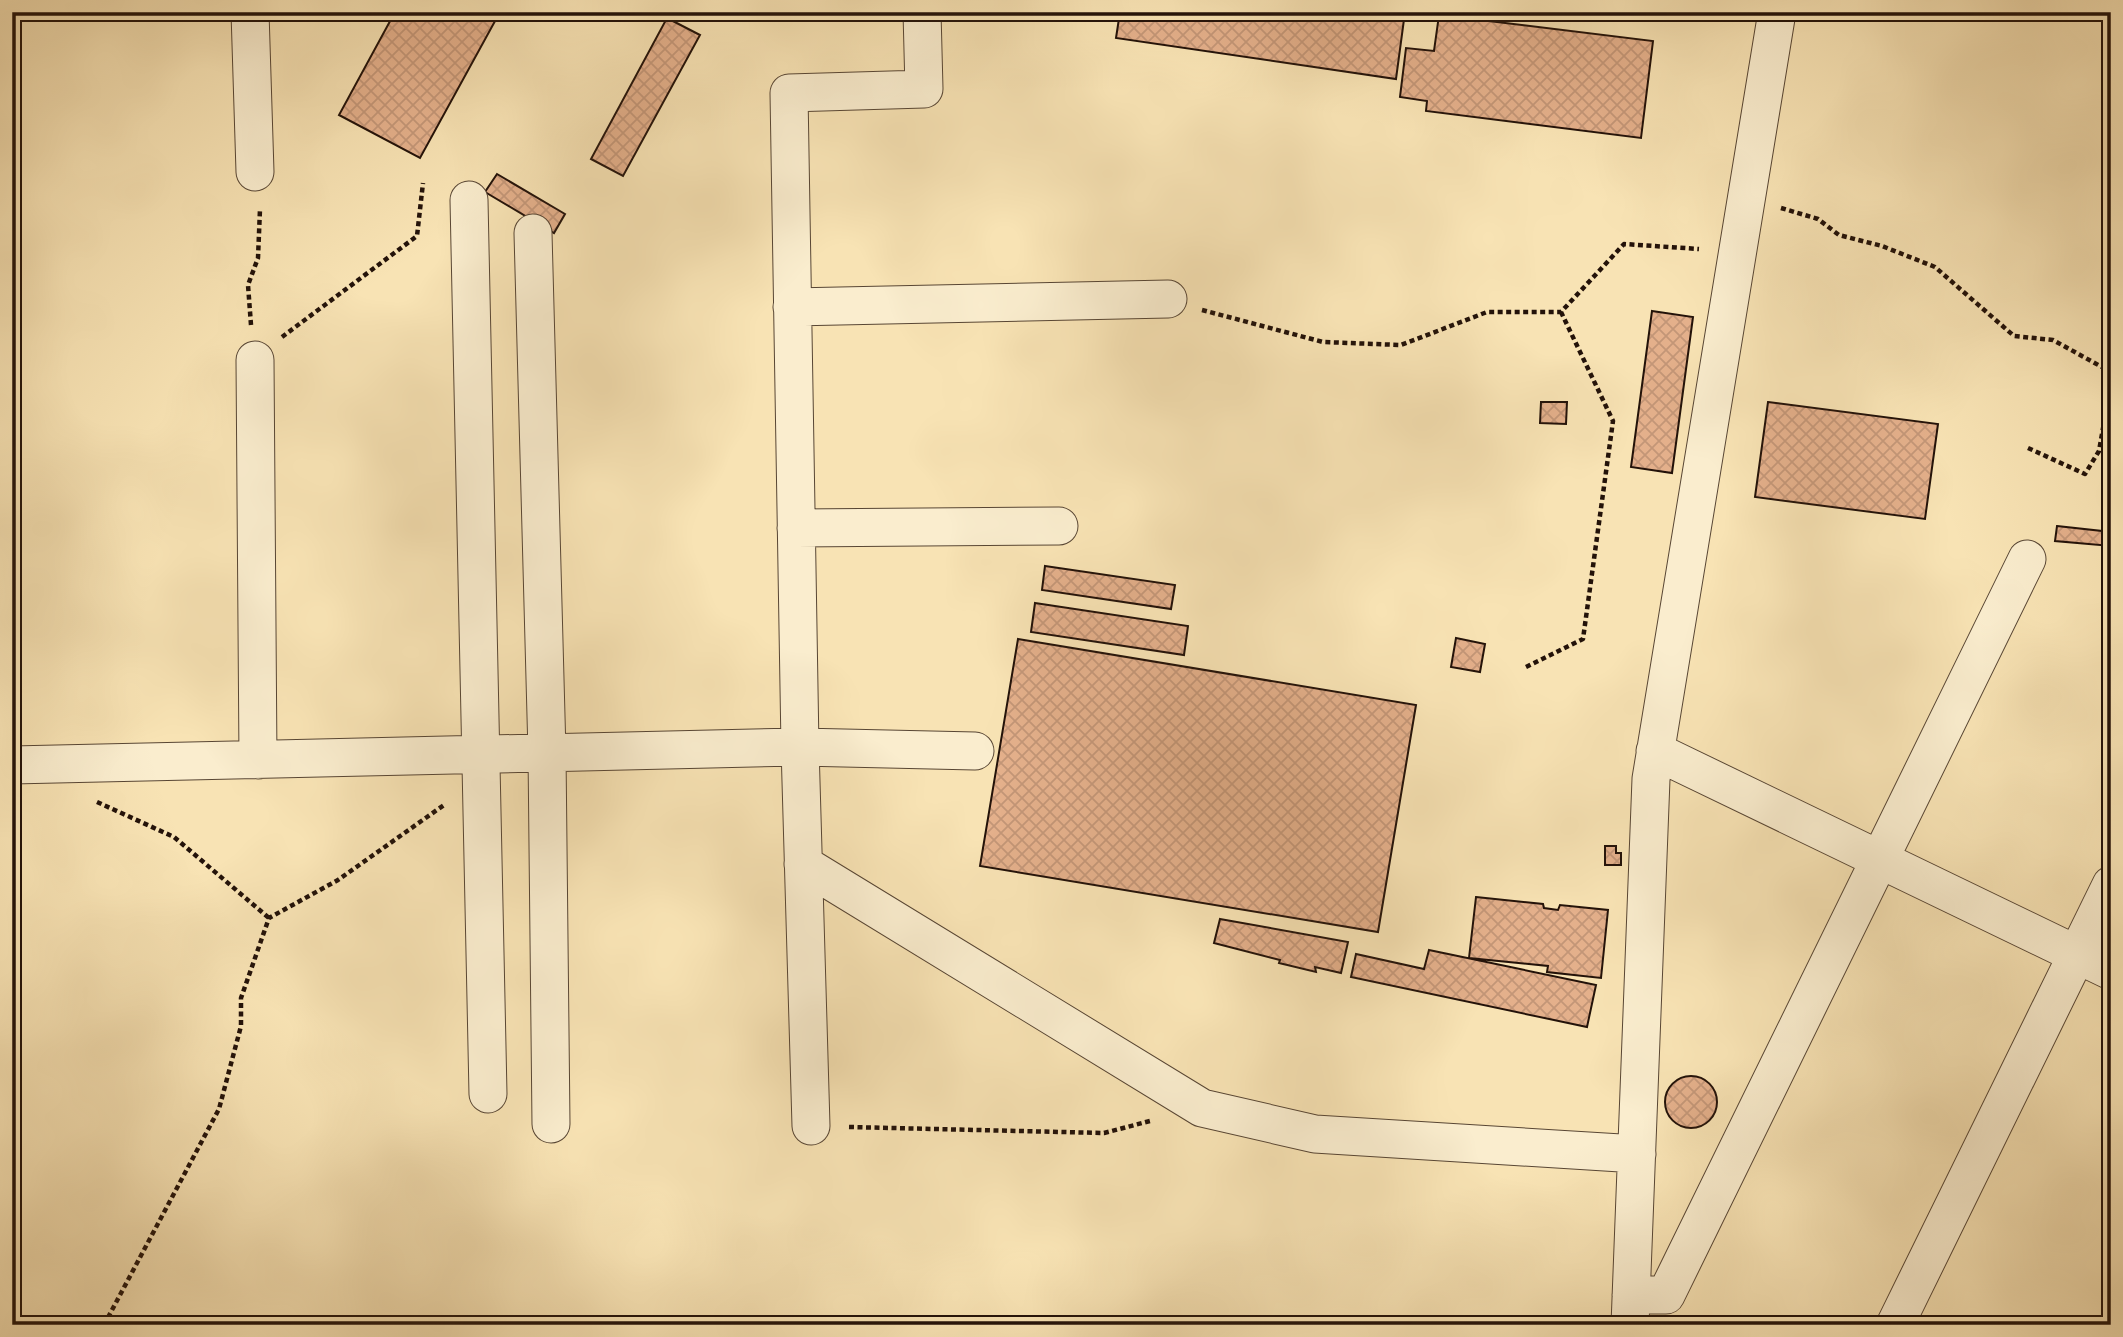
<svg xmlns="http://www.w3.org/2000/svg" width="2123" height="1337" viewBox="0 0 2123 1337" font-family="'EB Garamond',serif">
<defs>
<pattern id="building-cross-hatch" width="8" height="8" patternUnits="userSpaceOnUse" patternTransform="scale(1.75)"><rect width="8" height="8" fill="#e4b08b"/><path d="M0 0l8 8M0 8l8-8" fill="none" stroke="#c39677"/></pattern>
</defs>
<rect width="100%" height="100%" fill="#f8e3b4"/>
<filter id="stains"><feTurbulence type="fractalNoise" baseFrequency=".00286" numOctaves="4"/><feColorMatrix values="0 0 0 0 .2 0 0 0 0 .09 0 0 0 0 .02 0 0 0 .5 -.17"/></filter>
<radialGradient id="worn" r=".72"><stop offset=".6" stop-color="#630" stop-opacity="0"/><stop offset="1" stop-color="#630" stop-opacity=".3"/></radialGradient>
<path fill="url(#building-cross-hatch)" stroke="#231209" stroke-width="2" d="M395,12H500L420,158L339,115Z
M1120,12H1405L1396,79L1116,38Z
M1439,15L1653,41L1641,138L1426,111L1427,101L1400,97L1406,48L1434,51Z
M667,18L700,35L623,176L591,159Z
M497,174L565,214L554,233L485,192Z
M1652,311L1693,317L1672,473L1631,467Z
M1541,402H1567L1566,424L1540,423Z
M1768,402L1938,424L1925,519L1755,497Z
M2057,526L2111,532V546L2055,541Z
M1045,566L1175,585L1171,609L1042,590Z
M1035,603L1188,626L1184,655L1031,632Z
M1456,638L1485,644L1480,672L1451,667Z
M1018,639L1416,705L1378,932L980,866Z
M1605,846H1616V853H1621V865H1605Z
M1476,897L1543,904L1544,908L1558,910L1560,905L1608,910L1601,978L1547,972L1548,966L1469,958Z
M1220,919L1348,942L1341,973L1315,967L1316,972L1279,963L1280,960L1214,943Z
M1429,950L1596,985L1587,1027L1351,977L1356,954L1424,969Z
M1665 1102a26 26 0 1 1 52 0a26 26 0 1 1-52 0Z"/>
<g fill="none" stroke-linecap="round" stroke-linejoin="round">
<defs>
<path id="minor" d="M250,12L255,172
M469,200L488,1094
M533,233L547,753L551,1124
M792,307L1168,299
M255,360L258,760
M796,528L1059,526
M1655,751L2111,971
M12,765L800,747L975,751
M803,864L1202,1108L1315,1134L1637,1154
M811,1126L800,747L789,93L924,89L922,12
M1631,1295H1666L2027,559
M1630,1325L1651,779L1777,12
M1895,1325L2111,885"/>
</defs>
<use href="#minor" stroke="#584634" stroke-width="39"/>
<path stroke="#231209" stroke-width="4.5" stroke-dasharray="5 3.5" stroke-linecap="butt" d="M1781,208L1818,219L1839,235L1882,246L1935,267L2014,336L2053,340L2111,372
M1202,310L1323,342L1401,345L1487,312H1561L1624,244L1699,249
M251,325L248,285L258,258L260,209
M282,337L417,236L423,183
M2028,448L2085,474L2099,451L2111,383
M1526,667L1583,639L1613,421L1561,312
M97,802L174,837L269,918
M849,1127L1104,1133L1150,1121
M104,1325L219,1109L241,1026V998L269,918L338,880L444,805"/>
<use href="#minor" stroke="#faedce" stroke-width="37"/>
</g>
<rect width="2123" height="1337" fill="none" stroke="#f8e3b4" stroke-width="42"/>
<rect x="14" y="14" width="2095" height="1309" fill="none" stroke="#231209" stroke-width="3.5"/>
<rect x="21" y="21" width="2081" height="1295" fill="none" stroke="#231209" stroke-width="2"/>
<rect width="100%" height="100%" filter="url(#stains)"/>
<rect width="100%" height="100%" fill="url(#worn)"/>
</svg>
